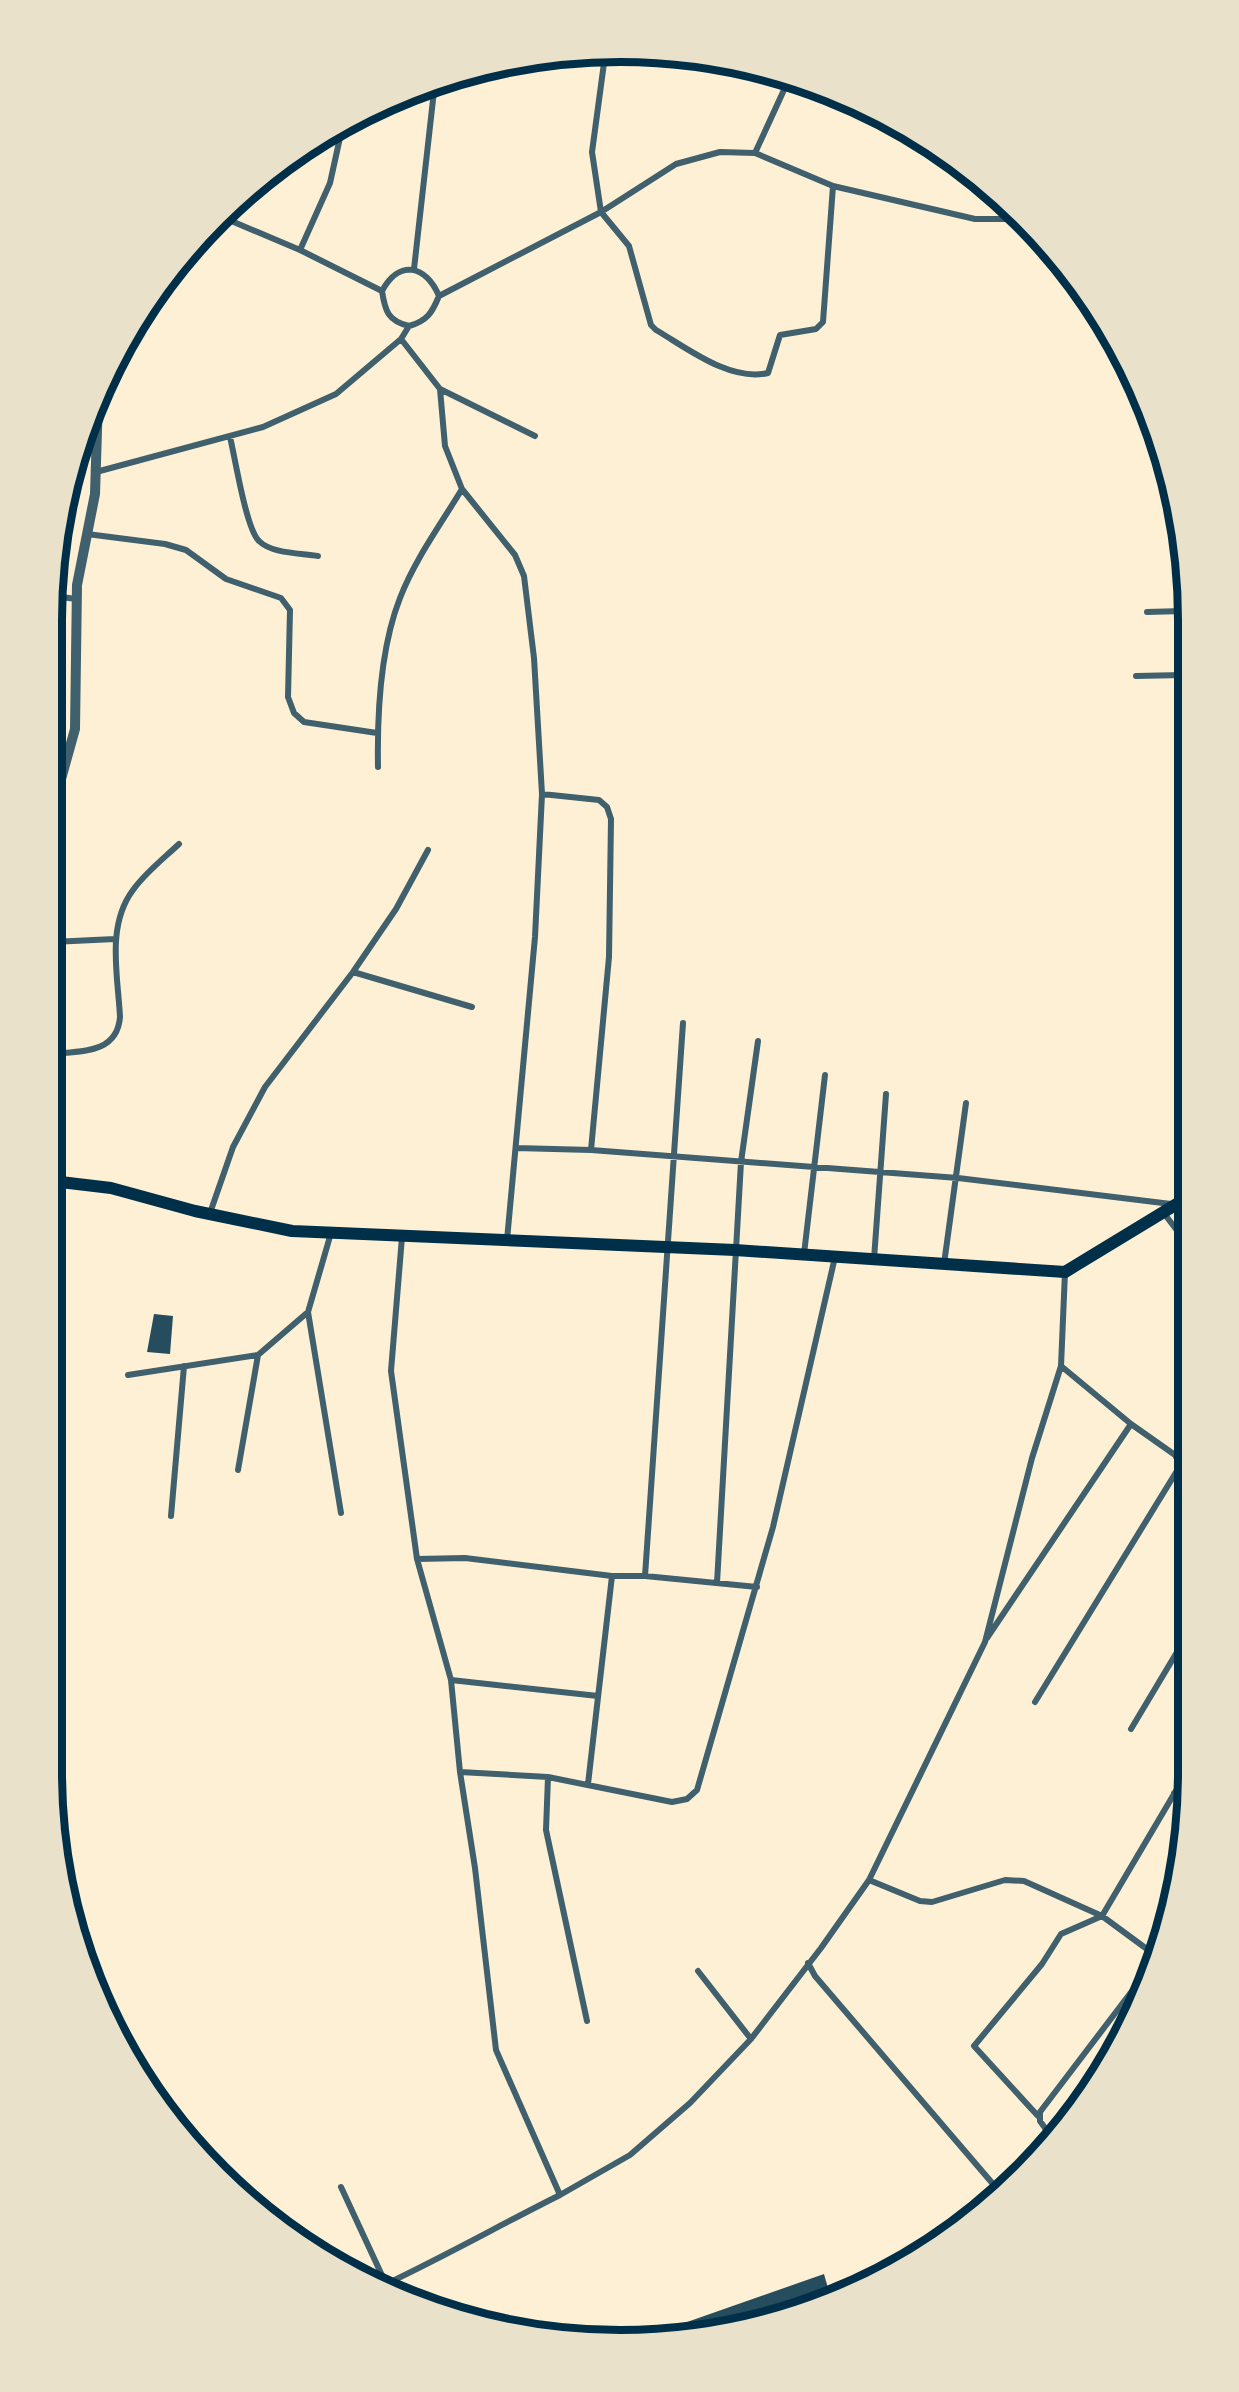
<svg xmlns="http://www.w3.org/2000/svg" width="1239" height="2392" viewBox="0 0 1239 2392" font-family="'Archivo Narrow',sans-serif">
<rect width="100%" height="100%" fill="#fdf0d5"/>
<path fill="#264d5e" d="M154,1314L173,1316L170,1354L147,1352Z
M824,2274L830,2295L694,2336L650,2335Z"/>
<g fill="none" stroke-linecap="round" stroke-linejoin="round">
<path stroke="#3f606c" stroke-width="6" d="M602,54L604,63L592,152L601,212L629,246L651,325L656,330C687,348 730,382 768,373L780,335L816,329L823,322L833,186
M755,153L789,79
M222,217L300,250L382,291C399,259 426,265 439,296L601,212L676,164L720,152L755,153L833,186L975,219H1017
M300,250L330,183L343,124
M414,269L435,82
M382,291C385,311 388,321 409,326
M401,339L440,389L445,446L462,489L515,555L524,576L534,658L542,794L535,937L507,1240
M440,389L535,436
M230,437C235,457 246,529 259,541C272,554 301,553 318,556
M96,472L263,427L336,394L401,339L409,326C427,321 432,313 439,296
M87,534L165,544L186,550L226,579L281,598L290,610L288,697L294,713L304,722L377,733
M52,596L77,599
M1147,612L1183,611
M1136,676L1183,675
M378,767C377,712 380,649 400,598C415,559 441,524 462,489
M542,794L599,800L607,807L611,819L609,957L591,1150
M52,942L115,939
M353,972L472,1007
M52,1054C81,1051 117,1054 120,1017C118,976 106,926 133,890C145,873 163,859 179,844
M516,1148L591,1150L958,1178L1171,1204
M1163,1212L1185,1241
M210,1213L233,1147L265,1087L353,972L396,909L428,850
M331,1233L308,1312L341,1513
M402,1237L391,1371L417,1559L451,1680L460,1772L475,1868L496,2050L560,2195L630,2155L690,2103L751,2039L821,1948L869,1880L985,1642L1032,1458L1061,1366
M804,1254L825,1075
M874,1259L886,1094
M944,1264L966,1103
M1065,1272L1061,1366L1131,1424L1185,1462
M128,1375L258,1355L308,1312
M1176,1457L1186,1430
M238,1470L258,1355
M171,1516L184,1366
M417,1559L465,1558L612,1576H645L757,1587
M645,1576L683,1023
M717,1583L741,1162L758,1041
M987,1638L1131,1424
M451,1680L598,1696
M1035,1702L1183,1461
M1131,1729L1186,1637
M460,1772L548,1777L672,1802L687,1799L697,1790L773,1527L835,1257
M548,1777L546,1830L587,2021
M588,1784L612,1576
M1174,1793L1187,1799
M869,1880L920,1901L932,1902L1005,1880L1024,1881L1102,1916L1187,1772
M808,1963L815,1976L999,2191
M698,1971L751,2039
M1038,2116L974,2046L1042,1964L1061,1934L1102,1916L1155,1955
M1050,2135L1040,2121V2112L1151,1966
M341,2187L386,2284
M386,2284C445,2256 502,2224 560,2195"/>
<path stroke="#3f606c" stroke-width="10" d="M52,829L56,797L75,729L77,585L95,494L98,398"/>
<path stroke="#003049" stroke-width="12" d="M52,1181L111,1188L195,1211L292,1231L735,1250L1065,1272L1185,1199"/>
</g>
<path d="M0 0H1239V2392H0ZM620 62H620A558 558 0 0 1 1178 620V1772A558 558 0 0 1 620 2330H620A558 558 0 0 1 62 1772V620A558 558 0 0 1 620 62Z" fill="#e9e1ca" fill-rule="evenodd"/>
<path fill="none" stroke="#003049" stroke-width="8" d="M620 62H620A558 558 0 0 1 1178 620V1772A558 558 0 0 1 620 2330H620A558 558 0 0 1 62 1772V620A558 558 0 0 1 620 62Z"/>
</svg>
